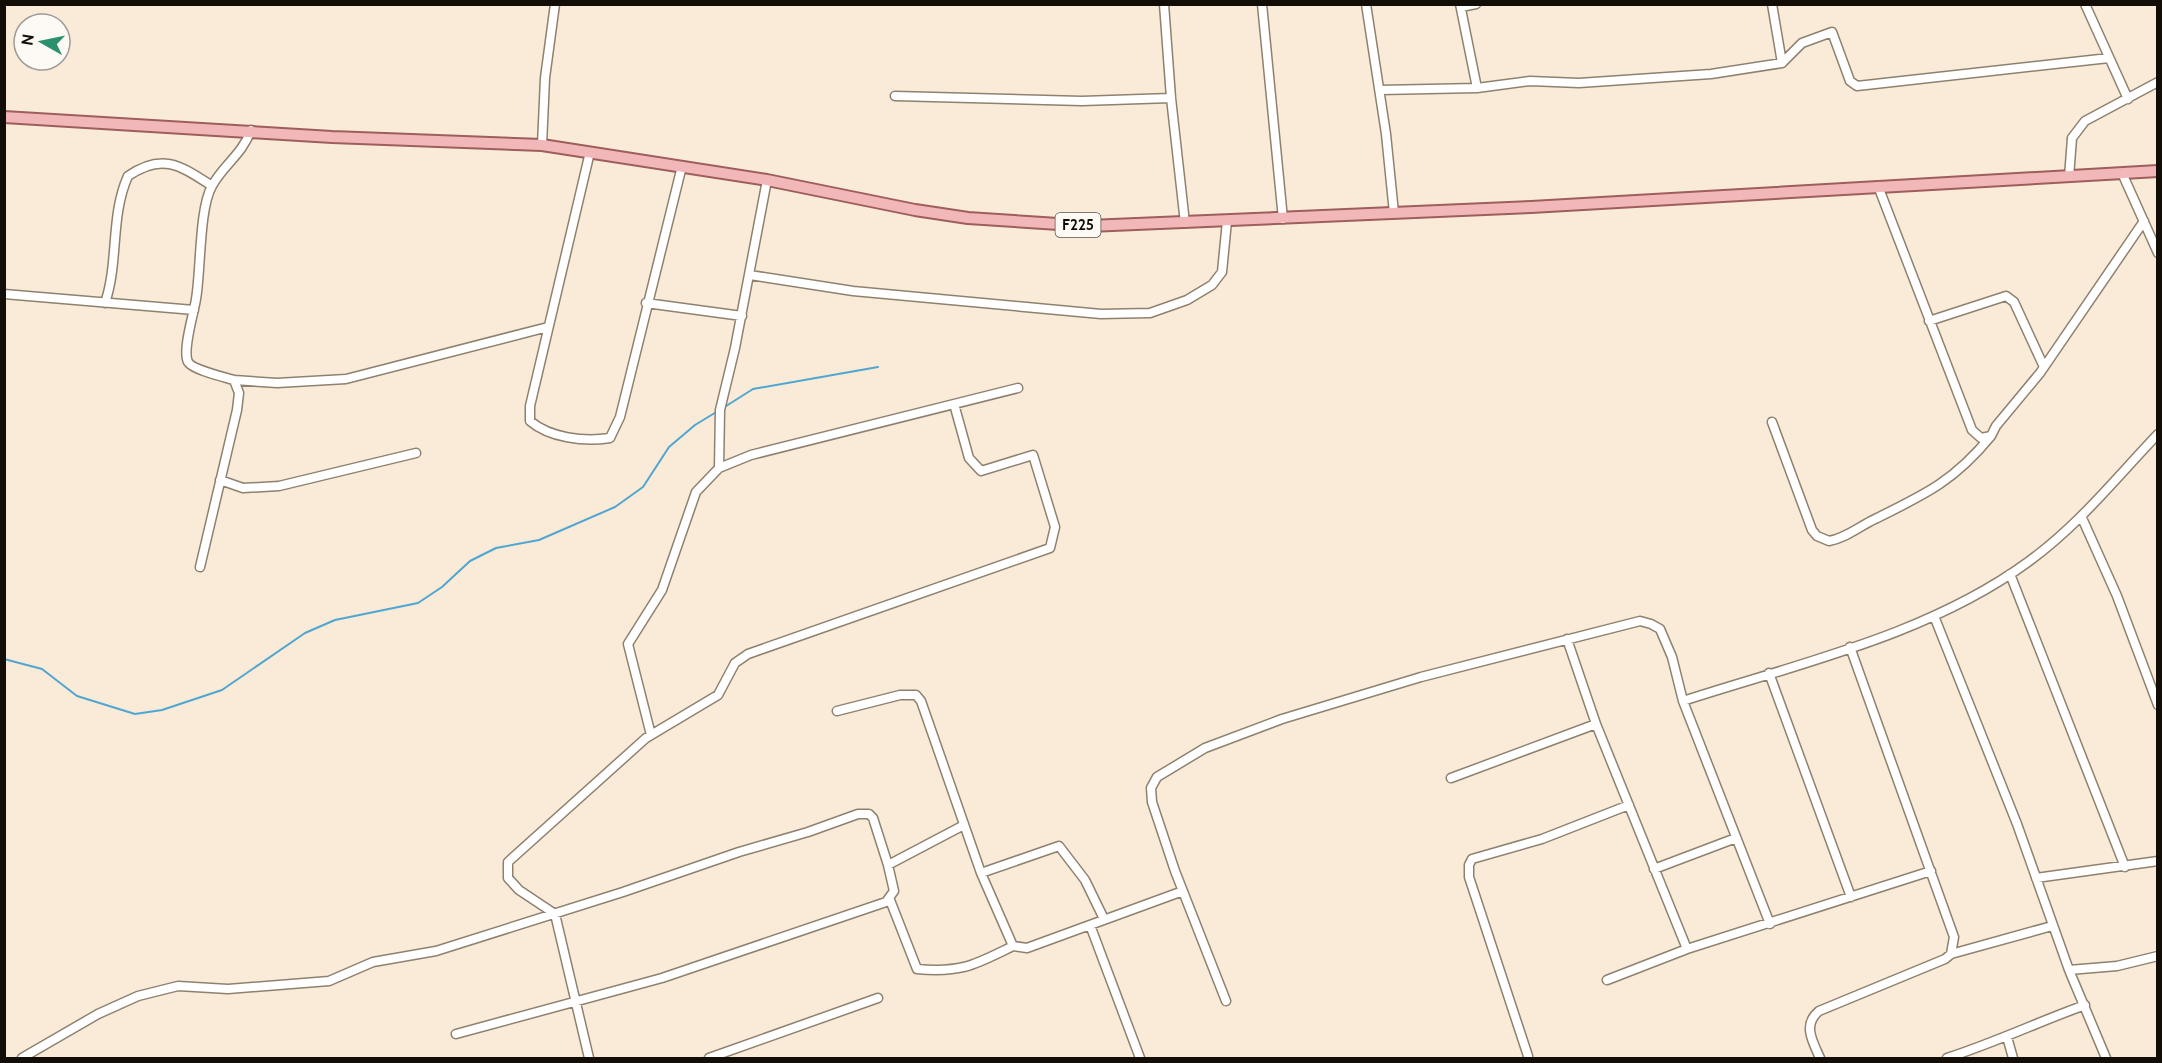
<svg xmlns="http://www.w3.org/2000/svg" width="2162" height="1063" viewBox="0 0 2162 1063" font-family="Cabin,sans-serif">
<rect width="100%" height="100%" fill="#f9ebd7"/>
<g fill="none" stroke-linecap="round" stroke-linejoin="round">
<path stroke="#4fa6d2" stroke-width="2" d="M723,408L753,389L878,367
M4,659L42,669L77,696L135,714L162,710L222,690L305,633L335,620L418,603L442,587L470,561L496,548L539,540L615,507L643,487L669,447L695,425L718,411"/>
<defs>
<path id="minor" d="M1164,4L1171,98L1185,223
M1262,4L1283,219
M1366,4L1386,134L1394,213
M1460,4L1477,88
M1772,4L1782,63
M2085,4L2128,99
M1461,7L1476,4
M1380,90L1477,88L1530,81L1579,83L1711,74L1782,63L1802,43L1832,32L1850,81L1857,86L2109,58
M895,96L1082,101L1171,98
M542,145L545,78L555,4
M590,152L530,406V421C550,438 584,442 610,438L620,417L682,166
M2122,173L2158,253
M2069,177L2072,138L2085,121L2158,82
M1878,186L1972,430L1981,438L1991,436L1996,426L2040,373L2144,221
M750,275L853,291L1101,314L1150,313L1187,300L1212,285L1222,272L1227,221
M4,294L194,310
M105,303C119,262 110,216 128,176C163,152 181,166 212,186
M646,303L742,316
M1929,321L2006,296L2014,302L2044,367
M234,380L277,383L346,379L548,327
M1772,422L1812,530L1817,536L1829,541C1846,538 1860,526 1875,519C1926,494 1954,481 1991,436
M719,468L720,410L735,348L767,180
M220,480L243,488L279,486L416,453
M2082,518L2117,596L2158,705
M200,567L237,410L239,393L234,380C224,377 193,370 188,362C182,350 194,313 196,299C201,271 199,208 212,186C223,165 242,155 251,130
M2010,574L2125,867
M1934,616L2017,824L2069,970L2106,1058
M1567,639L1596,724L1687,949
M1850,647L1954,937L1951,954
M1769,673L1851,897
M1683,701C1800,663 1928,635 2028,562C2079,525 2115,479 2158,434
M837,711L900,695H916L921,701L981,873L1013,946L1027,948L1183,891
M651,735L628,644L662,590L696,492L719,468L751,455L1018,388
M1451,778L1596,724
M1654,869L1736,838
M981,873L1059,846L1085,880L1104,919
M2036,878L2158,861
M890,900L917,969C962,973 974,965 1013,946
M1090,925L1140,1058
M2069,970L2117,966L2158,956
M1607,980L1687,949L1931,871
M1226,1001L1175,871L1152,802L1151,788L1157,777L1205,748L1282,719L1421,677L1640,621L1651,624L1660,629L1672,657L1683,701L1770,924
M456,1034L662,978L886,902L894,891L888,865L964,825
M2007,1037L2013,1058
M1528,1056L1469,877V865L1472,859L1542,839L1629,805
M22,1058L98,1014L138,996L178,986L228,989L329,981L373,962L436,951L623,892L739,852L808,832L858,814H869L873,818L888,865
M589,1058L555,914L519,890L508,878V862L646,738L718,695L735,663L748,654L1050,548L1055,527L1033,455L981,471L969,458L954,404
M709,1058L878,998
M1820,1058C1813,1042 1802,1025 1819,1011L1945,959L1951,954L2052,926
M1947,1058C1994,1043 2038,1022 2085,1005"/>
<path id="major" d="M4,117L332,137L542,145L767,180L915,210L968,218L1089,226L1531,207L2158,171"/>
</defs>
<use href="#minor" stroke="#8e816f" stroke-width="11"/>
<use href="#major" stroke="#9e5e5c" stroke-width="14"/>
<use href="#minor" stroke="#fff" stroke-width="8"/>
<use href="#major" stroke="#f2b8b9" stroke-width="10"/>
</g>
<g text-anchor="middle" stroke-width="4.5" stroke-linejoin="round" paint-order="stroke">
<rect fill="#fdfaf6" stroke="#58544f" stroke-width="1.5" x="1055.5" y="213" width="45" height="24" rx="4.5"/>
<g font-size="15" font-weight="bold" fill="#120d07">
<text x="1078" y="230">F225</text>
</g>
</g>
<rect width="2162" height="1063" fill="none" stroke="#120d07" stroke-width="12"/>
<g transform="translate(42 42) rotate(279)"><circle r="28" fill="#fdfaf6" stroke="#9f9b96" stroke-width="1.5"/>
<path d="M0-4.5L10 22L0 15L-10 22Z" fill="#2b906c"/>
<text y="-9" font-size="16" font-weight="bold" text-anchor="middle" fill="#120d07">N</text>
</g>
</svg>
